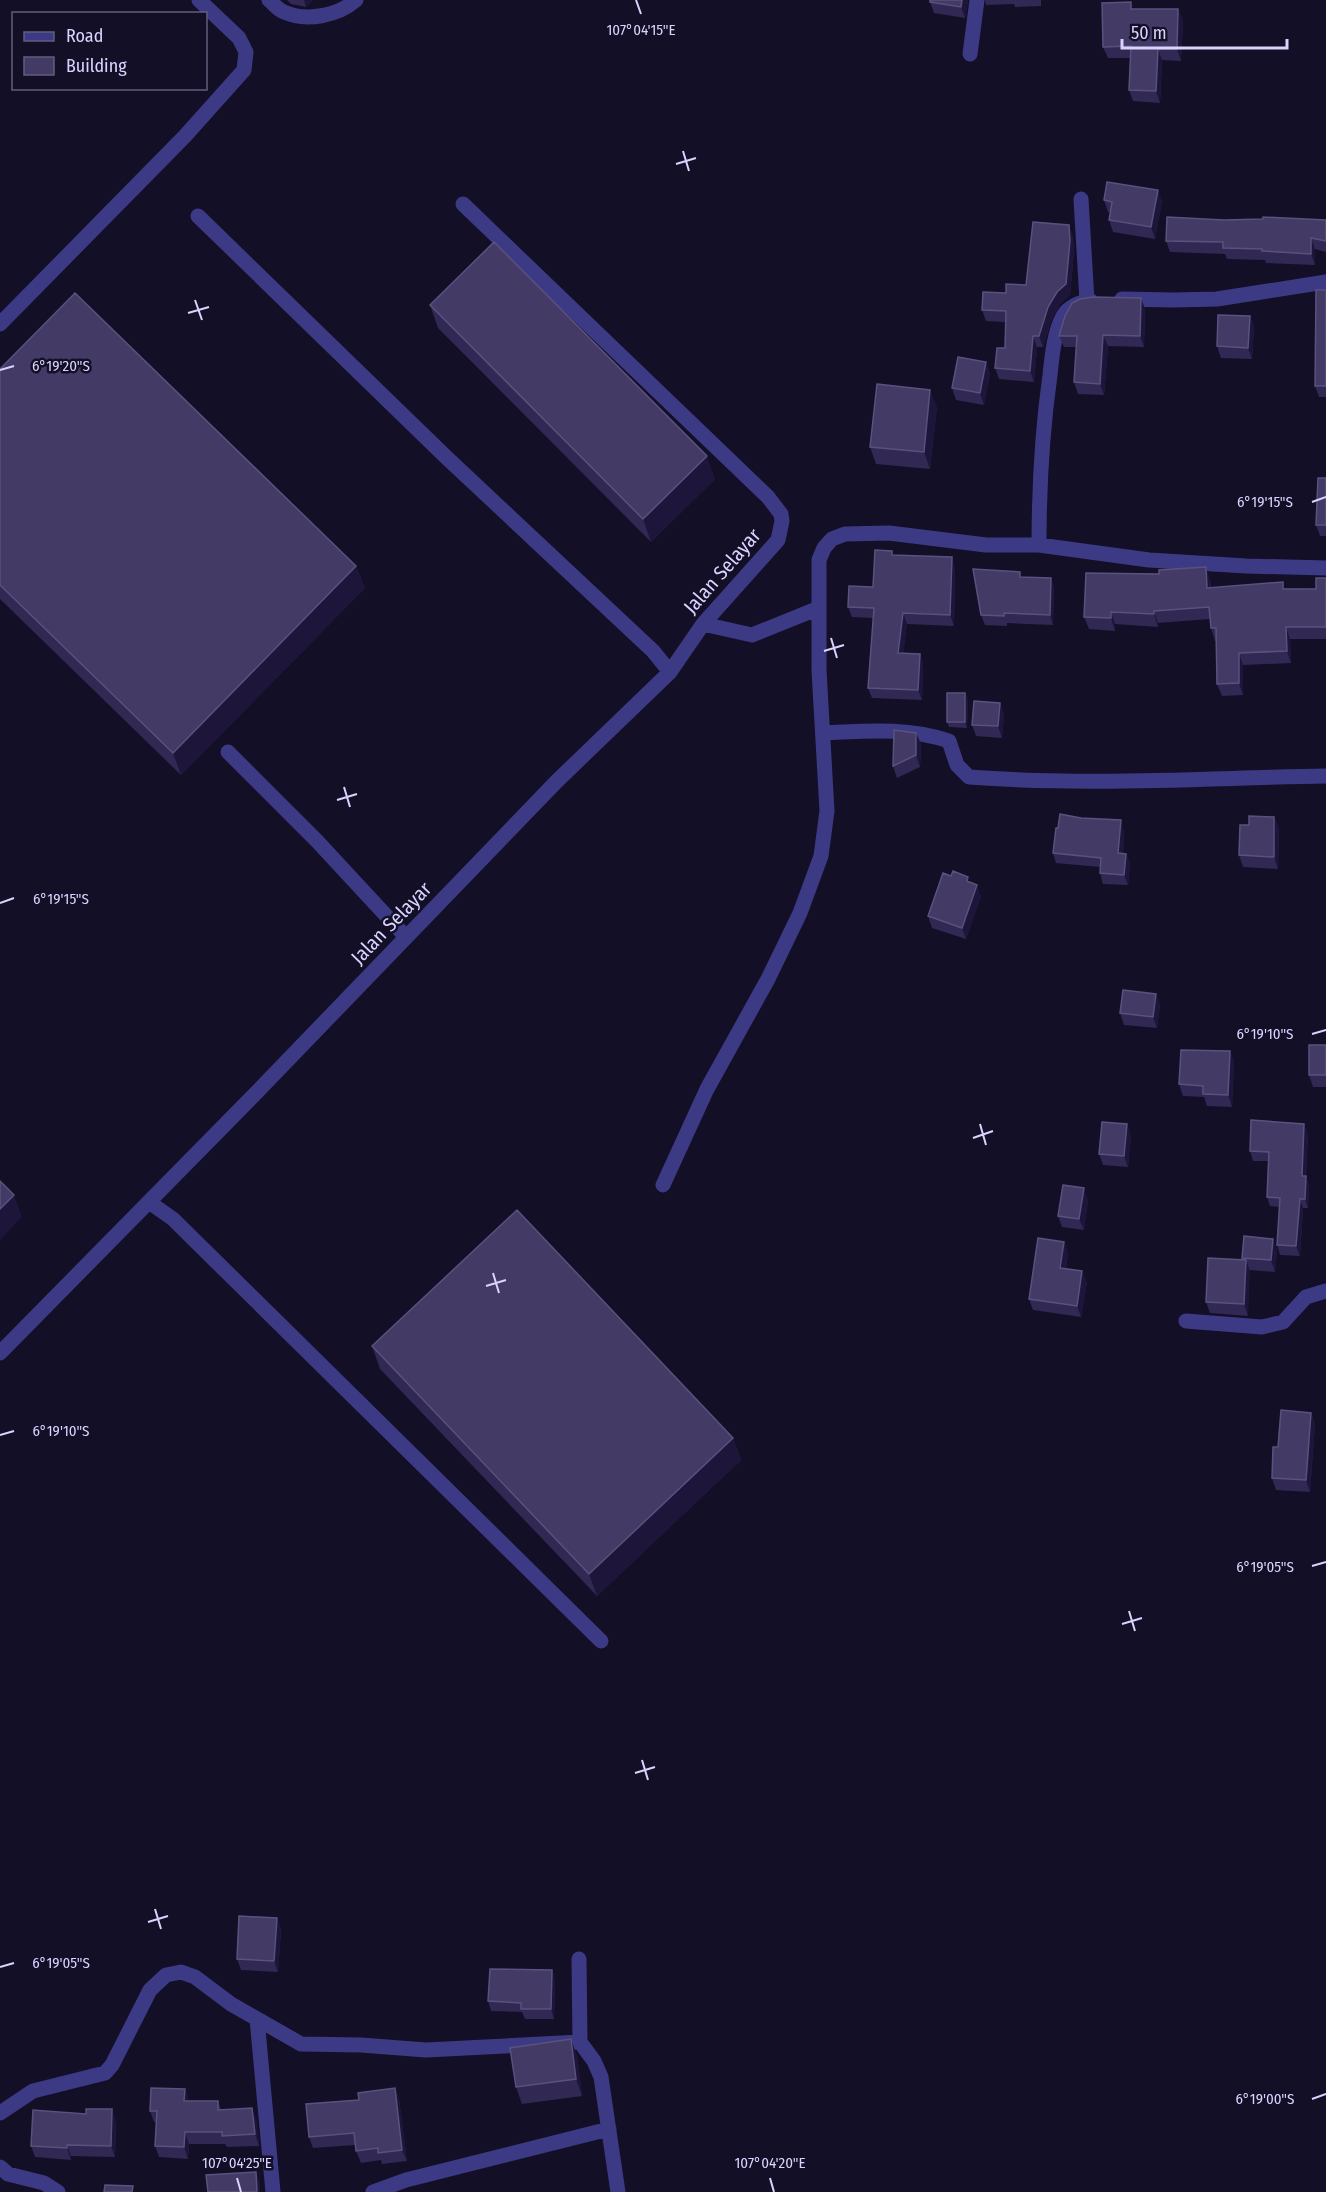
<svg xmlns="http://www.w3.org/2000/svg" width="1326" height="2192" viewBox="0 0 1326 2192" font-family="'Fira Sans Condensed',sans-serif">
<rect width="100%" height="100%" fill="#130f26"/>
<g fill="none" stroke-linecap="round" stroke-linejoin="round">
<path stroke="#3d3a85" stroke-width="15" d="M269,0C274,4 278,10 284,12C306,22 338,16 356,0
M970,54L977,0
M1081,199L1087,301
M198,216L446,457L653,651L670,672
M1122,299L1173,300L1217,299L1326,282
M0,324L185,136L244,70L246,52L239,38L199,0
M1039,545C1039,488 1042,432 1050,375C1052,356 1054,333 1063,316C1069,306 1079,303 1090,300
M703,624L752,635L819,608
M824,733C866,731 908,727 949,741L957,765L969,777C1087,786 1207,778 1326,776
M228,752L317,841L406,937
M663,1185L707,1089L768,979L800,913L821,856L827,811L819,670V560L824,548L832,539L845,534L889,533L986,545H1039L1149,560L1246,566L1326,568
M149,1202L173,1219L601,1641
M1186,1321L1262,1327L1283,1322L1306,1297L1326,1291
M0,1353L254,1095L557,781L670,672L703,624L778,540L782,521L781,514L768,497L463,204
M579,1959L580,2042L594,2061L601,2077L618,2192
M257,2019L273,2192
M0,2113L33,2091L105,2073L112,2065L150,1990L166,1975L181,1972L195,1977L231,2004L301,2044L361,2045L426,2050L580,2042
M0,2167L8,2174L44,2183L58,2192
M373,2192L406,2180L609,2129"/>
</g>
<path fill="#312854" d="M287,0H313L306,7L291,4Z
M930,0H968L965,18L934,13L930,2Z
M985,0H1041V6L1015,7L1014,4L986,5Z
M1133,9H1178L1183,20L1181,61L1162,60L1160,103L1133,101L1129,90L1130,58H1108L1103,47Z
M1104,200L1162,201L1155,239L1113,232L1109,220L1110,212H1108Z
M1224,220H1326V252L1315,249V265L1266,263L1265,260L1227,259L1225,254L1170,252L1166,241Z
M1073,236L1074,252L1070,295L1061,303L1052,318L1043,347H1037L1034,382L999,379L995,368L1005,348V322L986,321L982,310L1006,293L1026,285Z
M1326,290V397H1319L1315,386Z
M430,305L715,479L651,542L438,328Z
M1145,309L1144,347L1108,346L1104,395L1078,394L1074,382L1076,347H1064L1059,336Z
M1250,316L1254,328L1252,359L1221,358L1217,346Z
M986,362L990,374L984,405L956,400L952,388Z
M0,369L356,566L365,588L181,775L0,599Z
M937,407L930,469L876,464L870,447Z
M1326,478V536H1320L1316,525Z
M894,555L955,567L954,626L907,624L903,654H920L923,665L922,700L872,698L868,688L873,618L852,617L848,607L873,587Z
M1022,577L1051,578L1054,588L1053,625L1007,623V626L985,625L981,615Z
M1326,578V639H1290L1291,663L1243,665V695L1222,696L1217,684L1216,641H1215L1211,628L1210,619L1158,623V627L1115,624V631L1089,629L1084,617L1210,579L1211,587L1316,589Z
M965,693L968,699L967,728L949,727L947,722Z
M1000,703L1004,715L1002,738L976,736L972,725Z
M916,733L921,744L920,767L897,778L893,766Z
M1274,817L1279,828L1278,869L1243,867L1239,855L1249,825Z
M1124,831L1123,854H1126L1130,864L1128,885L1103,884L1100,873V867L1056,863L1053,853Z
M951,876L970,882L981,896L966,939L932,928L928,916Z
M1156,994L1160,1005L1157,1028L1124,1025L1120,1013Z
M1326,1045V1087H1313L1309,1075Z
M1230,1051L1234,1062L1232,1107L1207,1106L1204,1097L1183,1096L1179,1084Z
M1308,1133L1306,1176L1309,1185L1308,1208H1303L1300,1256L1280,1255L1277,1245L1279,1207L1270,1206L1267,1197L1268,1161H1253L1250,1151Z
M1131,1135L1128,1167L1103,1165L1099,1154Z
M1088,1200L1084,1230L1062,1227L1058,1216Z
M1273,1239L1277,1250L1275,1272L1249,1270L1248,1316L1210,1313L1206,1302L1242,1260V1258Z
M1064,1242L1068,1253L1066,1269L1087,1282L1081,1317L1033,1310L1029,1299Z
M372,1346L733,1438L741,1460L597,1596L380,1369Z
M1311,1413L1315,1424L1310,1492L1276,1490L1272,1478L1278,1447Z
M277,1918L281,1930L278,1972L241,1970L237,1959Z
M552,1970L555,1980L554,2019H525L522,2012L491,2011L488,2001Z
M577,2056L582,2096L522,2104L516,2087Z
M395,2088L399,2099L407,2161L382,2164L381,2160L361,2163L356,2151L355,2145L313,2148L309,2137L359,2100Z
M189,2101H218L221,2110L256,2119L259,2146L227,2147L225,2144H189L188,2159L159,2157L155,2146L156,2122H154L150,2111Z
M116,2121L115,2157L71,2156V2160L35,2157L31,2146Z"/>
<path fill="#1d163a" d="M304,0H313L306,7Z
M962,0H968L965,18L961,7Z
M1178,9L1183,20L1181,61L1177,49Z
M1158,49L1162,60L1160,103L1156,91Z
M1158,190L1162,201L1155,239L1151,227Z
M1069,225L1073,236L1074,252L1070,295L1061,303L1052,318L1043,347L1039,336Z
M1311,238L1315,249V265L1311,254Z
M1141,298L1145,309L1144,347L1140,336Z
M1250,316L1254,328L1252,359L1248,348Z
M1103,335L1108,346L1104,395L1100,384Z
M1033,336L1037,347L1034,382L1030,371Z
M986,362L990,374L984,405L980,393Z
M930,390L937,407L930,469L924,452Z
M707,456L715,479L651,542L643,519Z
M952,557L955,567L954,626L950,615Z
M356,566L365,588L181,775L173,753Z
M1206,567L1210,579L1211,600L1207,588Z
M1051,578L1054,588L1053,625L1050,615Z
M1154,611L1158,623V627L1154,614Z
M1111,612L1115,624V631L1111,618Z
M903,613L907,624L902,664L898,653Z
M1286,627L1290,639L1291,663L1287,651Z
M1239,653L1243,665V695L1239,683Z
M920,654L923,665L922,700L918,690Z
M965,693L968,699L967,728L965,722Z
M1000,703L1004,715L1002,738L998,726Z
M916,733L921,744L920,767L916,755Z
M1274,817L1279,828L1278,869L1274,857Z
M1121,820L1124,831L1122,864L1118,853Z
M1126,854L1130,864L1128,885L1124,875Z
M977,885L981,896L966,939L962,928Z
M1156,994L1160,1005L1157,1028L1153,1017Z
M1230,1051L1234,1062L1232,1107L1228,1095Z
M1127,1124L1131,1135L1128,1167L1124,1156Z
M1304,1124L1308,1133L1305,1185L1302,1176Z
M1306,1176L1309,1185L1308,1208L1305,1199Z
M1084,1188L1088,1200L1084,1230L1079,1219Z
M14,1195L22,1217L0,1240V1209Z
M1300,1199L1303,1208L1300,1256L1296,1246Z
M1273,1239L1277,1250L1275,1272L1271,1260Z
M1064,1242L1068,1253L1064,1279L1060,1268Z
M1246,1260L1250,1271L1248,1316L1244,1304Z
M1082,1271L1087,1282L1081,1317L1077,1306Z
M1311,1413L1315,1424L1310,1492L1306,1480Z
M733,1438L741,1460L597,1596L589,1574Z
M277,1918L281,1930L278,1972L274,1961Z
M552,1970L555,1980L554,2019L551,2009Z
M571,2039L577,2056L582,2096L576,2079Z
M395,2088L399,2099L407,2161L402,2150Z
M185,2089L189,2100V2113L184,2101Z
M252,2108L256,2119L259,2146L255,2134Z
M112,2109L116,2121L115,2157L111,2146Z
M185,2132L189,2144L188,2159L184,2147Z
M67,2145L71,2156V2160L67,2148Z
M256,2172L260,2182V2192H257Z"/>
<path fill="#433a66" stroke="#5a527e" stroke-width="1.5" d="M930,0H962L961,7L930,2Z
M1131,2V9H1178L1177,49H1158L1156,91L1129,90L1131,46L1103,47L1102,3Z
M1107,182L1158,190L1151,227L1109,220L1112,202L1104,200Z
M1167,217L1224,220L1263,219V217L1326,220V241L1311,238V254L1262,251V249L1223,248V242L1166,241Z
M1033,222L1069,225L1070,241L1066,284L1057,292L1048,307L1039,336H1033L1030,371L995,368L997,348H1005L1006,311L982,310L983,292L1006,293V284L1026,285Z
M494,242L707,456L643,519L430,305Z
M1316,290H1326V386H1315Z
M75,293L356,566L173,753L0,585V369Z
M1093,297L1141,298L1140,336L1103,335L1100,384L1074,382L1077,336H1059L1065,316L1072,303L1080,299Z
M1218,315L1250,316L1248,348L1217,346Z
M958,357L986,362L980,393L952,388Z
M877,384L930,390L924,452L870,447Z
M1318,478H1326V525H1316Z
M875,550L892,551V555L952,557L950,615L903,613L898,653L920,654L918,690L868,688L874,608L848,607L849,586L873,587Z
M1206,567L1207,588L1283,582V589H1316V578H1326V627H1286L1287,651L1239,653V683L1217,684L1216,628H1211L1209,607L1154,611V614L1111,612V618L1084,617L1086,573L1159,574V570Z
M973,569L1020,572V577L1051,578L1050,615L1004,613V616L981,615Z
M947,693H965V722H947Z
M974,701L1000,703L998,726L972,725Z
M894,730L916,733V755L893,766Z
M1060,814L1081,818L1121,820L1118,853L1126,854L1124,875L1100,873L1101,858L1053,853L1056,828H1058Z
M1249,816L1274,817V857L1239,855L1240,825H1249Z
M953,871L968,877L967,881L977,885L962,928L928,916L943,873L951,876Z
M1123,990L1156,994L1153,1017L1120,1013Z
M1309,1045H1326V1075H1309Z
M1181,1050L1230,1051L1228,1095L1203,1094V1086L1179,1084Z
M1251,1120L1304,1124L1302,1176H1306L1305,1199H1300L1296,1246L1277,1245L1280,1198L1267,1197L1269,1152L1250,1151Z
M1102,1122L1127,1124L1124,1156L1099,1154Z
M0,1181L14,1195L0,1209Z
M1063,1185L1084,1188L1079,1219L1058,1216Z
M517,1210L733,1438L589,1574L372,1346Z
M1244,1236L1273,1239L1271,1260L1242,1258Z
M1038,1238L1064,1242L1060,1268L1082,1271L1077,1306L1029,1299Z
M1208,1258L1246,1260L1244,1304L1206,1302Z
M1281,1410L1311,1413L1306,1480L1272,1478L1273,1447H1278Z
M239,1916L277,1918L274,1961L237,1959Z
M490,1969L552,1970L551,2009H521V2003L488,2001Z
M571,2039L576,2079L516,2087L510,2048Z
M151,2088L185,2089L184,2101H218V2110L252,2108L255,2134L222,2136V2132H185L184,2147L155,2146L157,2111H150Z
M395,2088L402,2150L378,2153V2148L356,2151L354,2133L309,2137L306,2104L359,2100L358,2093Z
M86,2109H112L111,2146L67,2145V2148L31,2146L33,2110L86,2114Z
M256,2172L257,2192H208L206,2175Z
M105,2185L133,2186L132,2192H104Z"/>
<path fill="none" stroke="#d9d4ff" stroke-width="2" d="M636,0L641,14M683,151L689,171M676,164L696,158M195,300L202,320M188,313L209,307M0,370L14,366M1312,502L1326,497M831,638L837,658M824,651L844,645M344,787L350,807M337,800L357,794M0,903L14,898M1312,1034L1326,1030M980,1124L986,1145M973,1138L993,1131M493,1273L499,1293M486,1286L506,1280M0,1435L14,1431M1312,1566L1326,1562M1129,1611L1135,1631M1122,1624L1142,1618M642,1760L648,1780M635,1773L655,1767M155,1909L161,1929M148,1922L168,1916M0,1967L14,1963M1312,2099L1326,2094M237,2178L241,2192M770,2178L774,2192"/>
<g text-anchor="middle" stroke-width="5" stroke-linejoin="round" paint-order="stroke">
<g font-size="20" fill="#d9d4ff" stroke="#130f26">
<text transform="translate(722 571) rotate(-49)" y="7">Jalan Selayar</text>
<text transform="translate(391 923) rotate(-46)" y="7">Jalan Selayar</text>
</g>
</g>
<g font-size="15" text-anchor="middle" fill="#d9d4ff" stroke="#130f26" stroke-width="5" stroke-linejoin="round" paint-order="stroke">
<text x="641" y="35">107°04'15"E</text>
<text x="61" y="371">6°19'20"S</text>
<text x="1265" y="507">6°19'15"S</text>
<text x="61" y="904">6°19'15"S</text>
<text x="1265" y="1039">6°19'10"S</text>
<text x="61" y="1436">6°19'10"S</text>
<text x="1265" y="1572">6°19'05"S</text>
<text x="61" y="1968">6°19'05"S</text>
<text x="1265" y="2104">6°19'00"S</text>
<text x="237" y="2168">107°04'25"E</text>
<text x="770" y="2168">107°04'20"E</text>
</g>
<rect x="12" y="12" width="195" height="78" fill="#130f26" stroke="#625e7d" stroke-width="1.5"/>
<rect x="24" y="32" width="30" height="9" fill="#3d3a85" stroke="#625e7d" stroke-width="1.5"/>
<text x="66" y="42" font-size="18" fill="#d9d4ff">Road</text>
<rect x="24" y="57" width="30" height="18" fill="#433a66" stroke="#625e7d" stroke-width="1.5"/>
<text x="66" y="72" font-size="18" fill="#d9d4ff">Building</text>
<path d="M1122 39v9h165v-9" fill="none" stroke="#d9d4ff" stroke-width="3"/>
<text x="1131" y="39" font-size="18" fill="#d9d4ff" stroke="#130f26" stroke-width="4.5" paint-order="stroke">50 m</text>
</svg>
